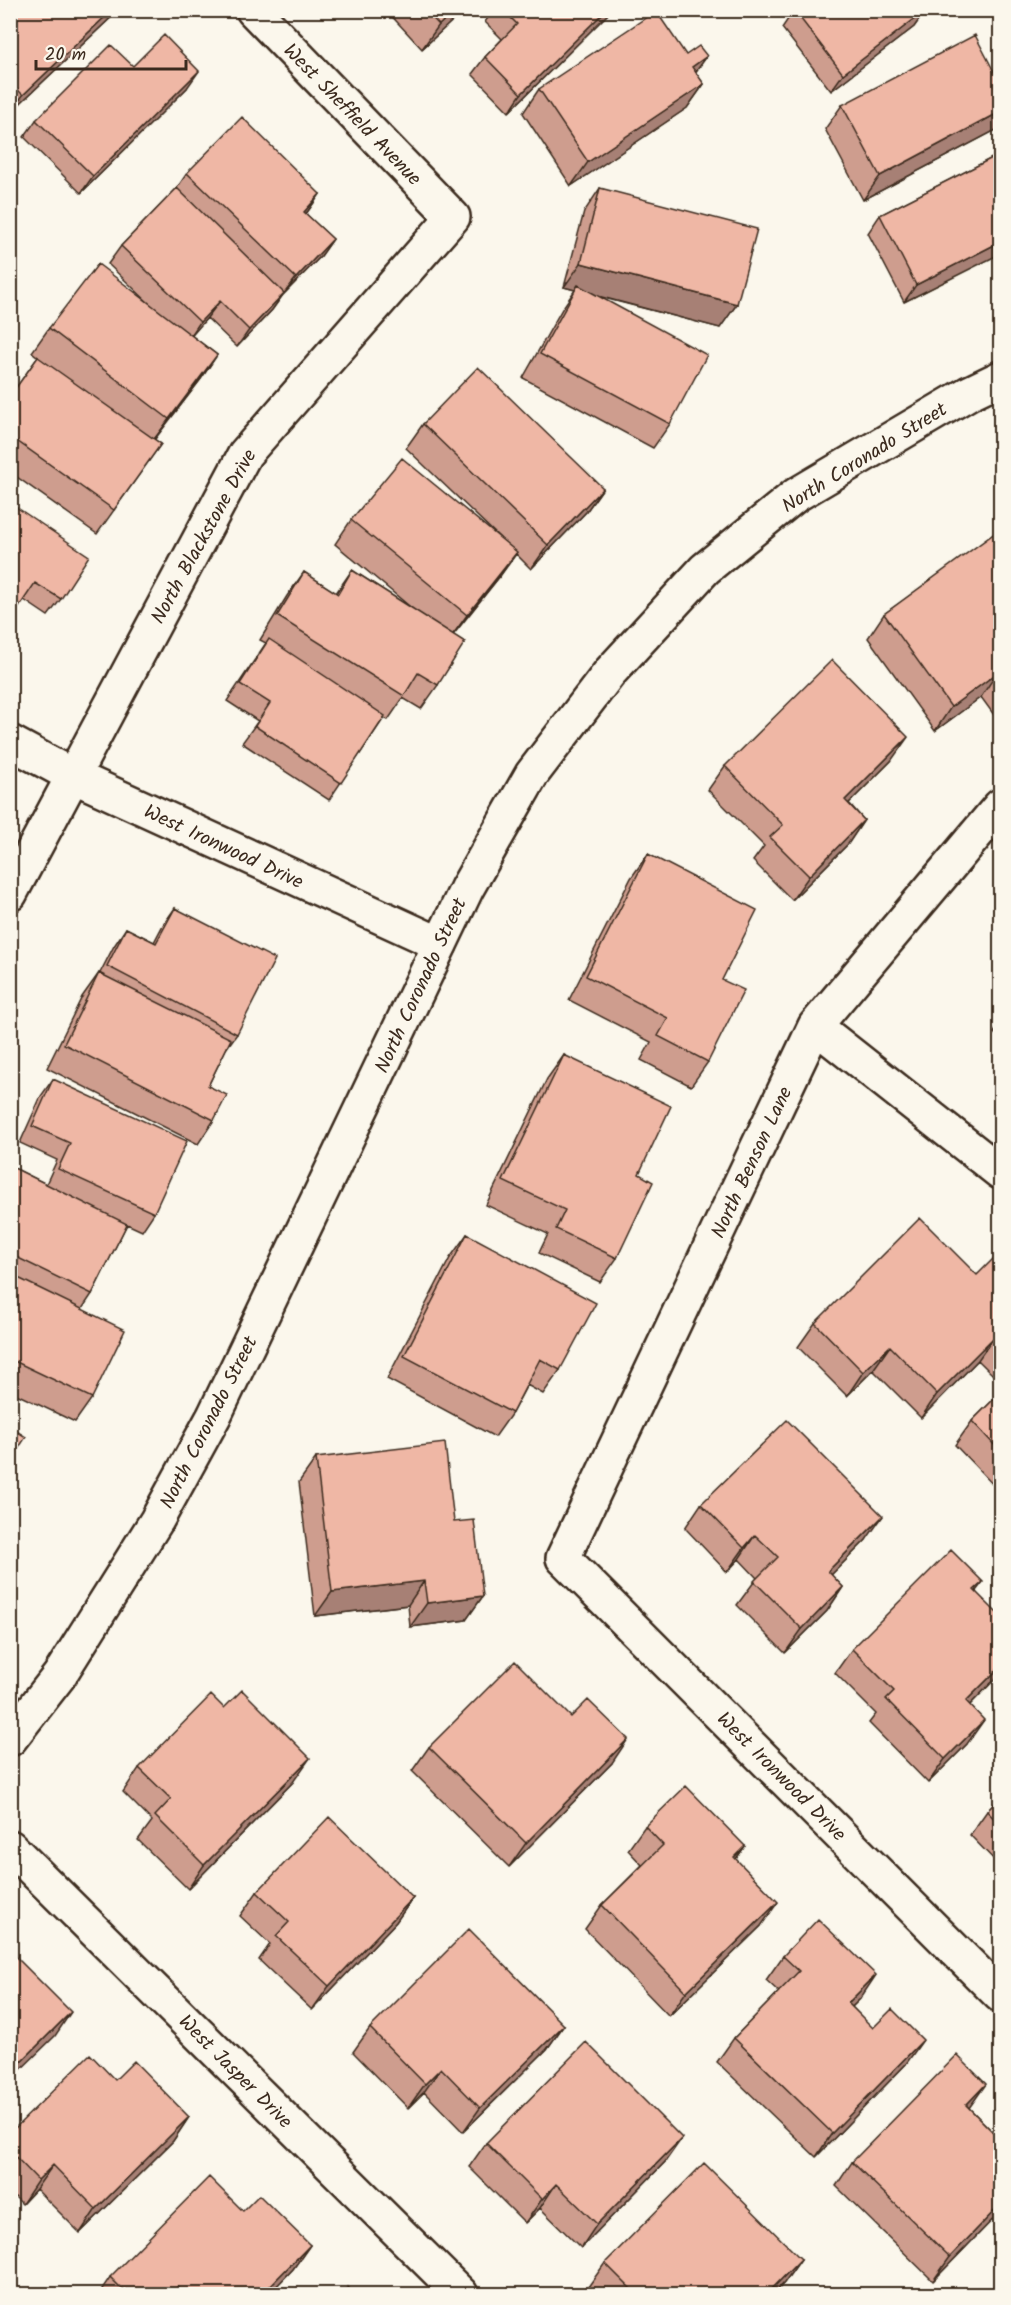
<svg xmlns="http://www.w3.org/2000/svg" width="1011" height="2305" viewBox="0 0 1011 2305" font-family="Kalam,sans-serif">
<rect width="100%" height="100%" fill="#fbf7ec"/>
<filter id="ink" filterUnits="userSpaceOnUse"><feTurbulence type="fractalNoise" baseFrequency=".0167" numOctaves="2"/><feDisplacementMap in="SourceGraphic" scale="12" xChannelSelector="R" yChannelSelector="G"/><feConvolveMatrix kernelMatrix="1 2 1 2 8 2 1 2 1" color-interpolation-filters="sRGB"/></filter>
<g filter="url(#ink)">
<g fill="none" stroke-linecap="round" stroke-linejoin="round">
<defs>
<path id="street" d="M10,742L73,776L440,944
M1000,806L815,1026L563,1558L1000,1995
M10,894L245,454L453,217L253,10
M815,1026L1000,1172
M10,1847L461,2294"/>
<path id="secondary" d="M10,1739L59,1676L157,1520L214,1416L467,888L532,774L610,672L705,569L796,495L969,393L1000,378"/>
</defs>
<use href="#street" stroke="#3b2a1e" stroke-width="38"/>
<use href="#secondary" stroke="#3b2a1e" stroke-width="38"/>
<use href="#street" stroke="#fbf7ec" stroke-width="33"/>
<use href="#secondary" stroke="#fbf7ec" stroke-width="33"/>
</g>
<path fill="#ce9d8e" stroke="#3b2a1e" stroke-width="1.5" d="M10,10H119L11,112Z
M386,10H464L422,49Z
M493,10H612L509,112L472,74L485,57L502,39L485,22Z
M794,10H926L914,27L831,91L782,28Z
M707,56L695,72L704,84L687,108L571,186L523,113L539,89Z
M133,66L187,88L81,193L24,137L36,120Z
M842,105L996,130L863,200L825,129Z
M1000,154V253L904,302L868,233L880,215Z
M187,173L320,194L306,214L333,239L321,256L283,295L272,310L237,347L207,318L191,335L217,355L201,379L154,439L161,444L97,534L10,472V396L38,357L32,352L49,328L151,305L108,264L121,246L177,188Z
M600,188L737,304L720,328L600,297L670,424L653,448L523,378L562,309L575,290L564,287L584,212Z
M423,424L603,488L586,512L531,569L516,554L500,576L453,634L438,685L421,709L403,698L388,720L384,718L329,800L242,743L258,721L227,701L266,643L260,640L287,596L304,572L336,593L352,570L414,610L335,544L351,520L499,537L406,448Z
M10,503L61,599L48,616L24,600L10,619Z
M1000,532V710L994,715L981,697L935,731L868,638L884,614Z
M891,761L849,803L864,820L848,844L792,900L753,861L764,846L708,790L725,766Z
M648,854L722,980L708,1062L691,1086L641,1060L651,1042L569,1000L631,878Z
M175,908L237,1034L226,1049L208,1086L214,1120L198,1144L47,1068L82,997L99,973H100L114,946L126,928L154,942L163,925Z
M1000,1024V1039L994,1033Z
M564,1055L639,1174L617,1258L600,1282L539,1253L548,1234L486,1205L547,1079Z
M53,1079L154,1213L142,1231L127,1224L92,1294L82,1309L92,1398L75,1422L10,1391V1166L46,1184L57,1160L20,1143L41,1096Z
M467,1234L560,1370L543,1394L527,1385L512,1413L495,1437L387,1379L450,1258Z
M1000,1262V1369L994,1376L978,1360L921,1418L873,1370L847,1396L798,1347L815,1323L977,1275Z
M1000,1393V1492L955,1445L972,1421Z
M316,1458L454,1522L483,1596L466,1620L410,1627L408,1605L315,1616L299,1482Z
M701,1504L866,1540L831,1575L843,1587L827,1611L785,1653L737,1605L757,1578L739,1559L727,1572L685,1528Z
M983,1582L976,1591L1000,1674L970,1705L967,1744L928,1783L869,1723L876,1714L835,1673L852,1649Z
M571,1717L612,1763L509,1867L412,1771L429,1747Z
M139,1768L293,1782L188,1889L138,1840L152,1821L123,1792Z
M1000,1798V1866L970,1835L987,1811Z
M645,1826L745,1846L736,1859L761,1926L669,2016L585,1929L602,1905L642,1865L628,1850Z
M257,1892L413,1898L396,1922L312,2010L259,1960L270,1944L240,1916Z
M783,1956L860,1999L852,2007L906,2064L816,2157L717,2062L734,2038L779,1992L766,1980Z
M564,2025L547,2049L463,2132L424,2092L408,2108L353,2052L370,2028Z
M115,2080L189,2117L173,2141L80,2233L36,2189L22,2204L10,2192V2133Z
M969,2108L997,2136L1000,2132V2212L933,2281L836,2186L852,2162Z
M486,2143L665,2162L581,2248L540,2208L525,2223L469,2167Z
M243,2211L310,2245L293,2269L268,2295H98L110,2277Z
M801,2259L784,2283L773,2295H596L588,2287L605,2263Z"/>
<path fill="#a78074" stroke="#3b2a1e" stroke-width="1.5" d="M112,10H119L11,112L23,95Z
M455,10H464L422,49L439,25Z
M606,10H612L509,112L521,94Z
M926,10L914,27L831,91L843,74Z
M707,56L690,80L692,67Z
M199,71L187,88L81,193L93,176Z
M704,84L687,108L571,186L588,162Z
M1000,112V123L996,130L863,200L880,176Z
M320,194L308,211L292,229L304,212Z
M333,239L321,256L283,295L296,278Z
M1000,242V254L904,302L916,285Z
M581,263L737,304L720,328L575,290L578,285L575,290L564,287Z
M284,293L272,310L237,347L249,330Z
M220,301L207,318L188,340L200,322Z
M217,355L201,379L152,443L169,419Z
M603,488L586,512L531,569L548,545Z
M517,552L500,576L450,639L467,615Z
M997,673L981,697L935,731L951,707Z
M1000,706V710L994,715Z
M908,737L891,761L828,824L845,800Z
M864,820L848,844L792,900L809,876Z
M995,1336L978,1360L921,1418L937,1394Z
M890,1346L873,1370L847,1396L863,1372Z
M883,1516L866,1540L811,1595L828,1571Z
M755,1535L739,1559L727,1572L744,1548Z
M424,1581L408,1605L315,1616L332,1592Z
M843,1587L827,1611L785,1653L802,1629Z
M483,1596L466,1620L410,1627L427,1603Z
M1000,1667V1674L950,1725L966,1701Z
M984,1720L967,1744L928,1783L945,1759Z
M628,1739L612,1763L509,1867L526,1843Z
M310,1758L293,1782L188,1889L204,1865Z
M745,1846L728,1870L734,1857Z
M413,1898L396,1922L312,2010L329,1986Z
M778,1902L761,1926L669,2016L686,1992Z
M876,1975L860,1999L831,2027L848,2003Z
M71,2012L55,2036L10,2080V2073Z
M564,2025L547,2049L463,2132L480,2108Z
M923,2040L906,2064L816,2157L832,2133Z
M441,2068L424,2092L408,2108L425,2084Z
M986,2084L969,2108L966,2105Z
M189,2117L173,2141L80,2233L96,2209Z
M682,2138L665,2162L581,2248L597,2224Z
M53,2165L36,2189L22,2204L38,2180Z
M556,2184L540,2208L525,2223L542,2199Z
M1000,2205V2212L933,2281L950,2257Z
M310,2245L293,2269L268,2295H261Z
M801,2259L784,2283L773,2295H766Z"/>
<path fill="#efb7a5" stroke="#3b2a1e" stroke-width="1.5" d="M10,10H112L23,95L10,82Z
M425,10H455L439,25Z
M503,10H606L521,94L485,57L517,24Z
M794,10H926L843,74Z
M656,11L686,55L699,46L707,56L692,67L704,84L588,162L539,89Z
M164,35L199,71L93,176L36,120L111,45L133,66Z
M975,35L1000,83V112L880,176L842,105Z
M242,117L320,194L304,212L333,239L296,278L187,173Z
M1000,154V242L916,285L880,215Z
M177,188L284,293L249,330L220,301L200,322L121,246Z
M600,188L757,229L737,304L581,263Z
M98,264L217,355L169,419L49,328Z
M578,285L707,355L670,424L540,354Z
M38,357L161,444L114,510L10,436V396Z
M478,367L603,488L548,545L423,424Z
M402,458L517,552L467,615L351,520Z
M10,503L89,556L61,599L35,583L19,607L10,602Z
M999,530L1000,532V677L997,673L951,707L884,614Z
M352,570L465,642L438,685L418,673L404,696L277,616L304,572L338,594Z
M269,639L385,716L341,783L255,726L270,703L240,684Z
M832,660L908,737L845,800L864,820L809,876L770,837L783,825L725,766Z
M648,854L757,910L722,980L744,990L708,1062L658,1036L668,1018L586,976Z
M175,908L275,959L237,1034L107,966L126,928L156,943Z
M99,973L231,1039L208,1086L227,1095L214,1120L64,1044Z
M564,1055L671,1106L639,1174L653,1182L617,1258L556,1229L565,1210L503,1181Z
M53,1079L187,1141L154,1213L58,1169L70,1143L32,1126Z
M10,1166L127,1224L92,1294L10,1254Z
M920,1218L977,1275L995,1257L1000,1262V1342L995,1336L937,1394L890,1346L863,1372L815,1323Z
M467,1234L596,1303L560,1370L540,1359L512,1413L404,1356Z
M10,1274L125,1330L92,1398L10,1359Z
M1000,1393V1451L972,1421Z
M787,1420L883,1516L828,1571L843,1587L802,1629L754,1581L778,1557L755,1535L744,1548L701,1504Z
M10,1427L26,1437L10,1461Z
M445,1443L454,1522L474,1520L483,1596L427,1603L424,1581L332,1592L316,1458Z
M951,1550L983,1582L974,1590L1000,1616V1667L966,1701L984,1720L945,1759L886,1699L894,1691L852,1649Z
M515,1661L571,1717L588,1700L628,1739L526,1843L429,1747Z
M242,1690L310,1758L204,1865L155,1816L171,1799L139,1768L211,1695L224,1708Z
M686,1786L745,1846L734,1857L778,1902L686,1992L602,1905L663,1845L645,1826Z
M1000,1798V1825L987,1811Z
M329,1817L413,1898L329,1986L276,1936L289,1922L257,1892Z
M818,1919L876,1975L848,2003L873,2028L892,2009L923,2040L832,2133L734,2038L799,1971L783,1956Z
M469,1929L564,2025L480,2108L441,2068L425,2084L370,2028Z
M10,1951L71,2012L10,2073Z
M586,2042L682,2138L597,2224L556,2184L542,2199L486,2143Z
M90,2054L115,2080L134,2061L189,2117L96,2209L53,2165L38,2180L10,2151V2133Z
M957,2055L986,2084L966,2105L997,2136L1000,2132V2205L950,2257L852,2162Z
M704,2163L801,2259L766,2295H637L605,2263Z
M209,2177L243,2211L259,2195L310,2245L261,2295H184L177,2287L169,2295H128L110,2277Z
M348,2287L355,2295H340Z"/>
</g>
<g text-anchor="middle" stroke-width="4.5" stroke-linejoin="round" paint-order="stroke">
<g font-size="20" fill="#3b2a1e" stroke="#fbf7ec">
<text transform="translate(353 114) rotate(46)" y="7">West Sheffield Avenue</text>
<text transform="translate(864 457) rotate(-32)" y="7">North Coronado Street</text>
<text transform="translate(203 536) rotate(-61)" y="7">North Blackstone Drive</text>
<text transform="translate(224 846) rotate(25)" y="7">West Ironwood Drive</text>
<text transform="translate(420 985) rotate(-65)" y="7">North Coronado Street</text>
<text transform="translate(751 1162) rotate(-65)" y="7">North Benson Lane</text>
<text transform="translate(208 1422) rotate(-63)" y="7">North Coronado Street</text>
<text transform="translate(782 1776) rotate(45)" y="7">West Ironwood Drive</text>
<text transform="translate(236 2071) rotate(45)" y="7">West Jasper Drive</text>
</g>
</g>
<rect width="1011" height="2305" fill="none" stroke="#fbf7ec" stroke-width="36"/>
<rect x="18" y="18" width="975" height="2269" fill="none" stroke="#3b2a1e" stroke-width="2" filter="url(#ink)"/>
<path d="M36 60v9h150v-9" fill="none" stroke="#3b2a1e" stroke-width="3"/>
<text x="45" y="60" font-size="18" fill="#3b2a1e" stroke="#fbf7ec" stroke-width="4.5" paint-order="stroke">20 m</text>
</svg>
